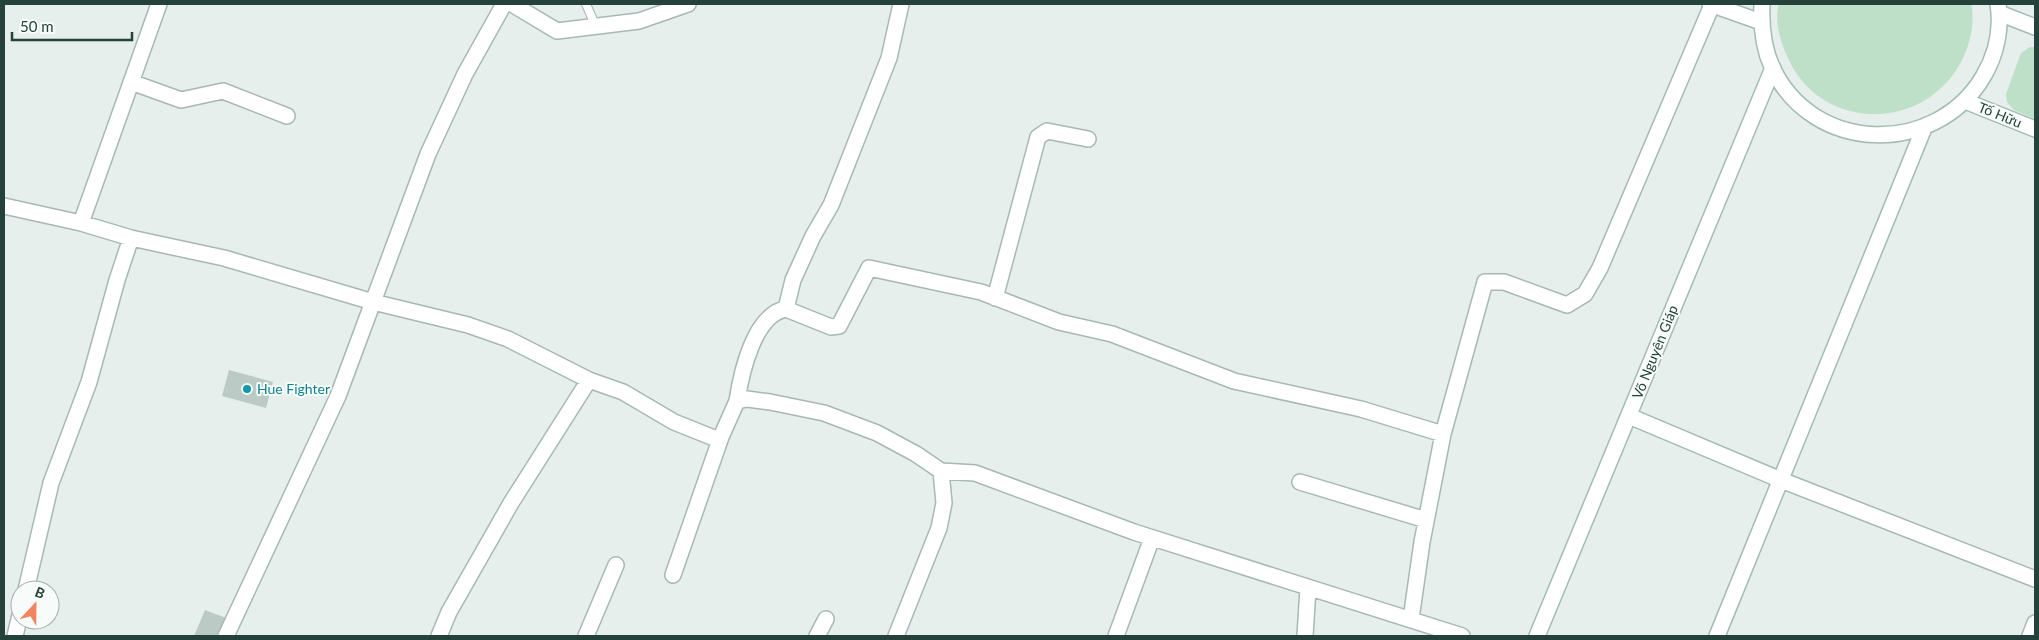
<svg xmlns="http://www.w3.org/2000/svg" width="2039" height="640" viewBox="0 0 2039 640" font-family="Lato,sans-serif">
<rect width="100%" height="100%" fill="#e6efeb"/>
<path fill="#bfe0c8" d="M1779,4H1971C1975,20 1971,40 1964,56C1929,133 1820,134 1787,56C1780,41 1774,20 1779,4Z
M2030,47H2035V119L2014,110L2007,102L2006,94L2021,53Z"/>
<path fill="#bbcac4" d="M229,370L273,382L266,408L222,396Z
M205,610L229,619L222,636H194Z"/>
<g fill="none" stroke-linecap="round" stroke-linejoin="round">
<defs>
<path id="lane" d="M586,4L596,27"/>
<path id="street" d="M512,4L557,31L639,21L688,4
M901,4L889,58L831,205L813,236L793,280L786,309L831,327L839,326L869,268L981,292L1059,322L1112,334L1234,381L1361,409L1443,434
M131,82L181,100L223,91L287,116
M4,206L81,223L131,238L224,258L373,302L468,325L508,339L589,380L623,392L674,422L714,438L721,437L737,401L747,399L770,402L824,413L877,433L916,454L941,471L975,473L1134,532L1462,636
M81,223L159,4
M995,298L1038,137L1047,131L1088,139
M737,401C741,374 754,314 786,309
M1781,480L2035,579
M1300,482L1426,520
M673,575L721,437
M26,590L51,483L89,382L117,280L131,238
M1411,619L1422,542L1443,434L1485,282H1504L1567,305L1585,294L1600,268L1712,5
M15,636L20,615
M226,636L338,396L428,154L465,74L504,4
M439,636L449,612L511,503L589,380
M586,636L616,565
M817,636L826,619
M896,636L939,528L944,503L941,471
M1116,636L1152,538
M1305,636L1308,588
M2030,636L2035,623"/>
<path id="secondary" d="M1710,4L1761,22
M1762,4C1761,26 1763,47 1772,67C1812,154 1935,157 1983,77C1996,55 2002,29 1998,4
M1999,13L2035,27
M1965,101L2035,129
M1629,416L1781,480
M1537,636L1773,68
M1717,636L1924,128"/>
</defs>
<use href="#lane" stroke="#a8b8b2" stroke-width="10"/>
<use href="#street" stroke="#a8b8b2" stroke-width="18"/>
<use href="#secondary" stroke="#a4bbb3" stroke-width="18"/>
<use href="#lane" stroke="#fff" stroke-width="8"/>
<use href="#street" stroke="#fff" stroke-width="15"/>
<use href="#secondary" stroke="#fff" stroke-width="15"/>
</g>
<circle fill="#0f9aa8" stroke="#f7fbf9" stroke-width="2" cx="247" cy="389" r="5"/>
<g text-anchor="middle" stroke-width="4" stroke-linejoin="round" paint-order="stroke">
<g font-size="14" fill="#24423a" stroke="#f7fbf9">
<text transform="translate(2000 115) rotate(22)" y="5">Tố Hữu</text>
<text transform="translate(1655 352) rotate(-68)" y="5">Võ Nguyên Giáp</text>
</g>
<g font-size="14" fill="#0d838f" stroke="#f7fbf9" text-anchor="start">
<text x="257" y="394">Hue Fighter</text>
</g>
</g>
<rect width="2039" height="640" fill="none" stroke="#24423a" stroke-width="10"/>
<g transform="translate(35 605) rotate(22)"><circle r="24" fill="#f7fbf9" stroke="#a3b1ad"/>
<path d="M0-4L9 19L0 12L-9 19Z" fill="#f4845f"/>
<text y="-8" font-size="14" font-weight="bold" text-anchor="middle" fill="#24423a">B</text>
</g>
<path d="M12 32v8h120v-8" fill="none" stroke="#24423a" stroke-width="2.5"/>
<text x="20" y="32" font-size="15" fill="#24423a" stroke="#f7fbf9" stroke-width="4" paint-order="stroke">50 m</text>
</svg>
